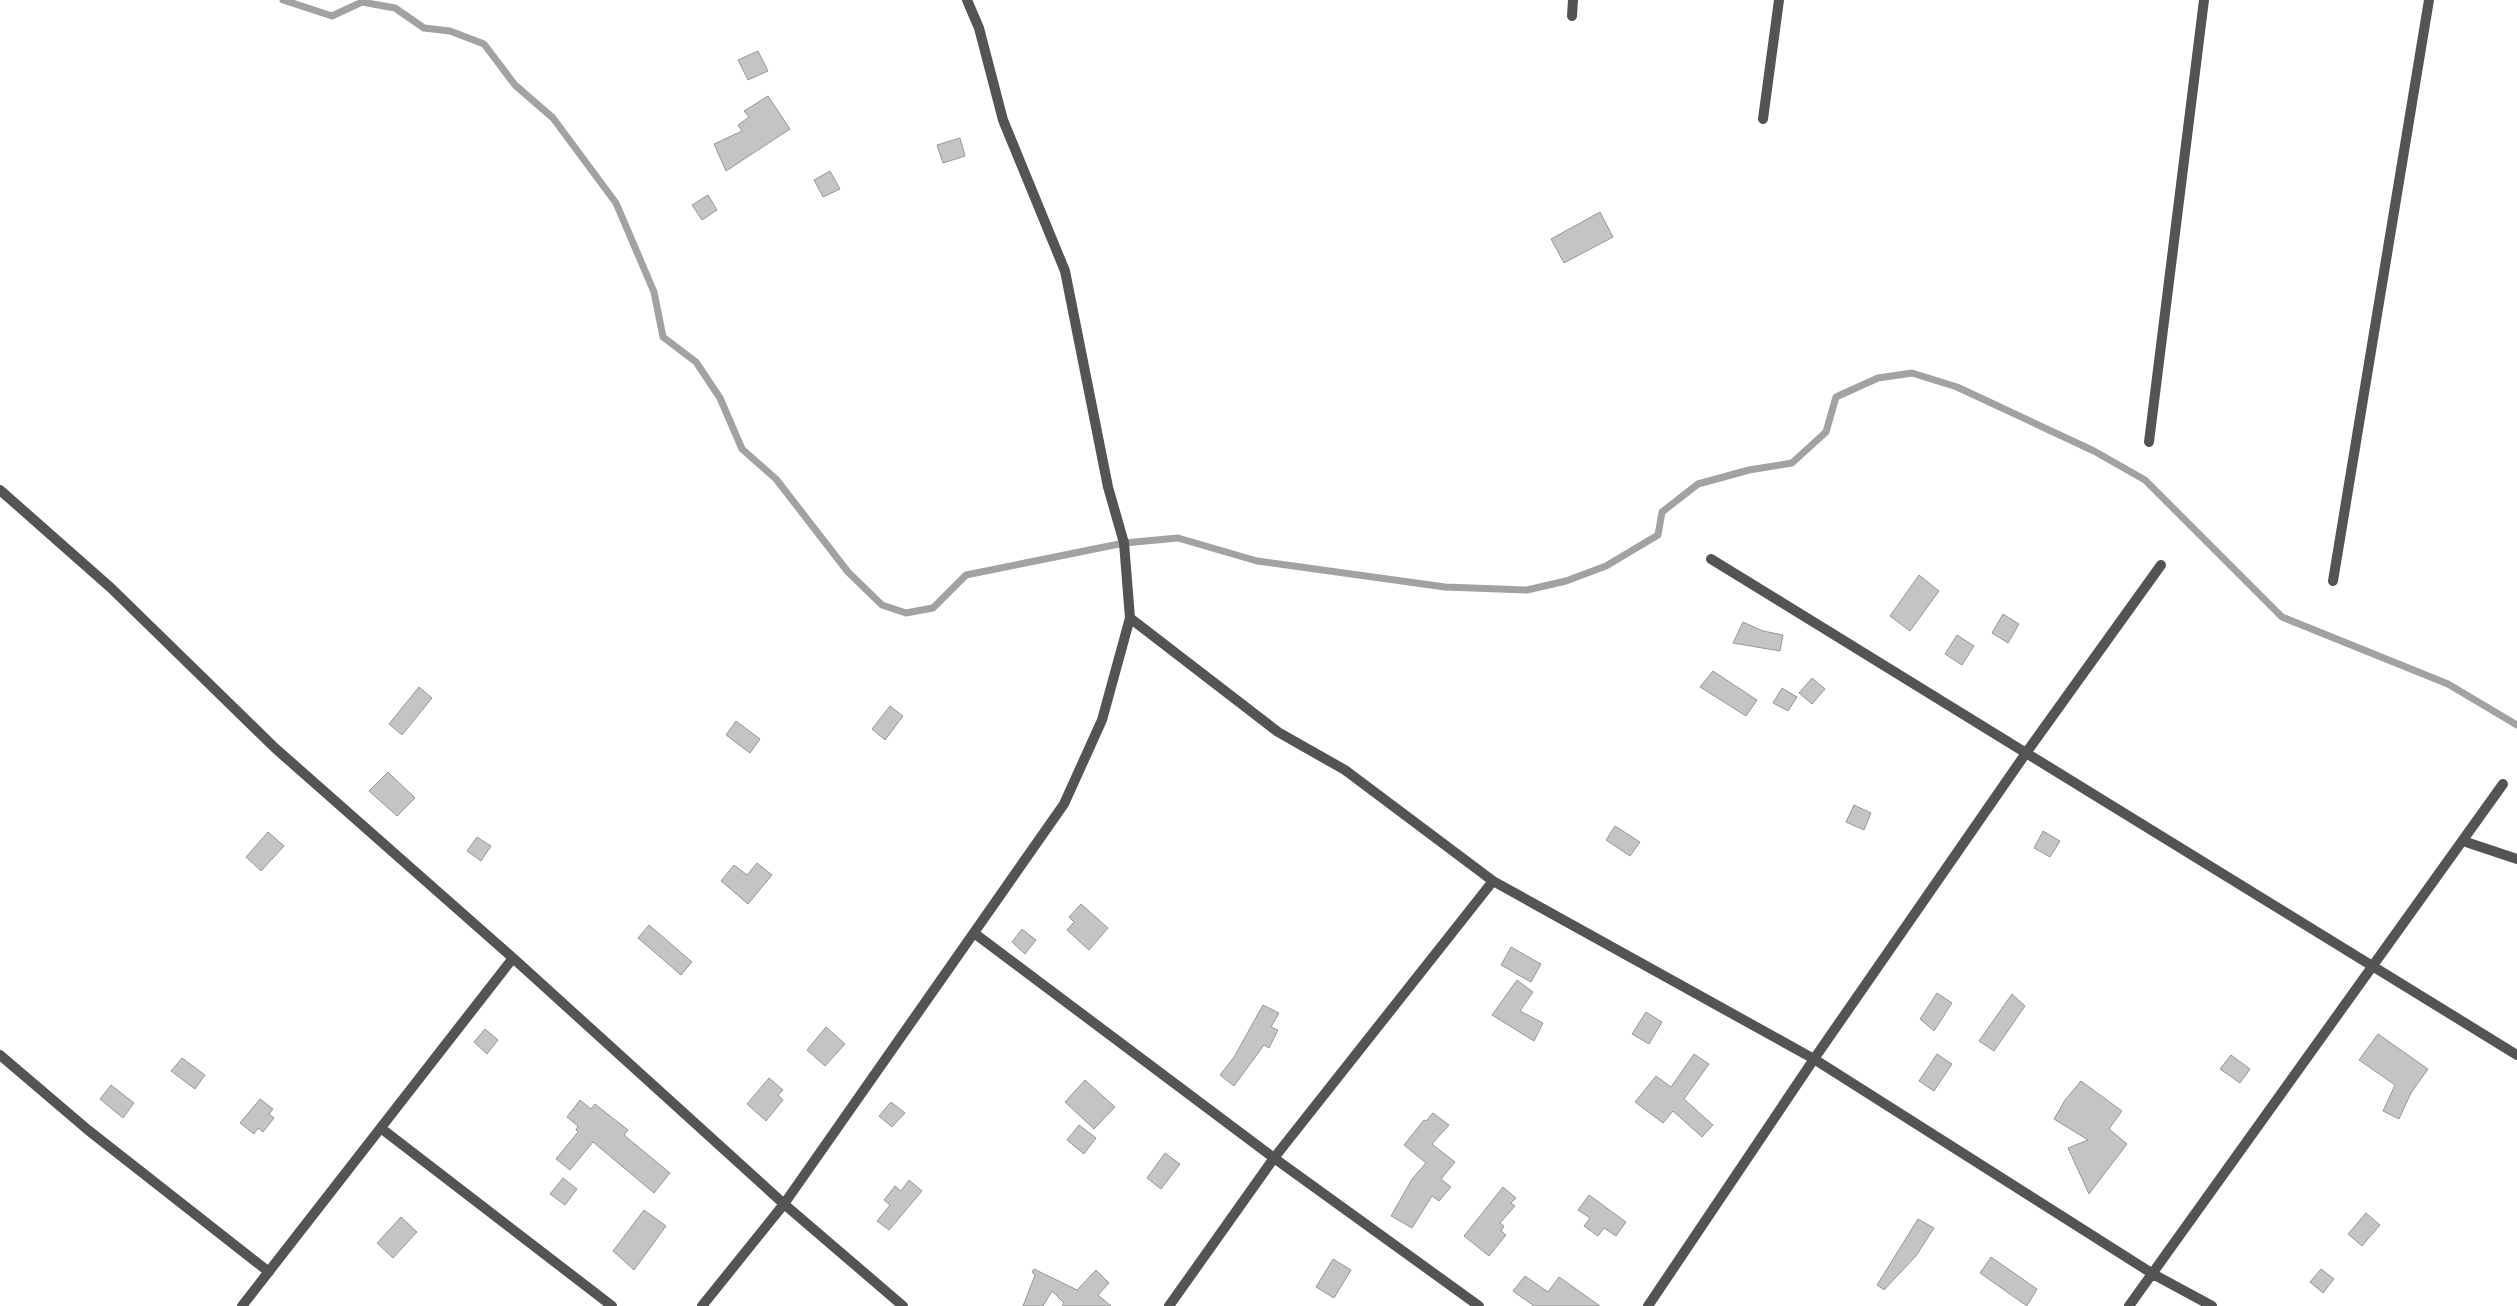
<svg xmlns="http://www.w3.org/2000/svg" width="2517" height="1306" viewBox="0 0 2517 1306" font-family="Montserrat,sans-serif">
<rect width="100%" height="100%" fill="#fff"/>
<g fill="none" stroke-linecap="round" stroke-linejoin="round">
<path stroke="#a2a2a2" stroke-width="7" d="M283,0L332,16L362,2L395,8L424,28L450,31L484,44L515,85L553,118L616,203L654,292L663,337L696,362L720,398L742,449L776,479L848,572L882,605L906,613L933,608L966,575L1124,543L1178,538L1257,561L1445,587L1527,590L1566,581L1606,566L1658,535L1662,512L1698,484L1749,470L1792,463L1826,432L1836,397L1878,378L1912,373L1957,387L2094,451L2145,480L2282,617L2448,684L2517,725"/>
</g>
<path fill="#c4c4c4" stroke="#989898" d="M758,51L768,71L748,80L738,60Z
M768,96L790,129L726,171L714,144L742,131L738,125L749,117L744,111Z
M960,138L965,156L943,163L937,145Z
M830,171L840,189L823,197L814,180Z
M708,195L717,210L702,220L692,205Z
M1600,212L1613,237L1564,263L1551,239Z
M1919,575L1939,591L1910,631L1890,616Z
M2003,614L2019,624L2008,643L1992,633Z
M1743,622L1763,631L1783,635L1780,651L1733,643Z
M1957,635L1974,646L1962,665L1945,654Z
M1713,671L1757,700L1746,716L1700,687Z
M1812,678L1825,689L1812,704L1799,693Z
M419,687L432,698L402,735L389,724Z
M1782,688L1797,697L1788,711L1773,703Z
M890,706L903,716L885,740L872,729Z
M736,721L760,739L750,753L726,735Z
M388,772L415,798L397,816L369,791Z
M1854,805L1871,813L1864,830L1846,822Z
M1615,826L1640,842L1630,856L1606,840Z
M2043,831L2060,841L2050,857L2034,848Z
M268,832L284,846L261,871L246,857Z
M477,837L491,846L481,861L467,851Z
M757,863L772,875L748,904L721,881L734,865L747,875Z
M1081,904L1108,928L1089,950L1067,930L1074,922L1069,917Z
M649,925L692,962L681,975L638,938Z
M1022,929L1036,940L1025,954L1012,942Z
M1511,947L1541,964L1531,982L1501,965Z
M1517,980L1533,992L1520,1011L1543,1023L1534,1041L1492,1015Z
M1937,993L1952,1003L1934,1031L1920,1019Z
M2012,994L2025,1006L1994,1051L1979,1041Z
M1263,1005L1279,1013L1271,1027L1278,1030L1269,1048L1264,1045L1234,1086L1220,1075L1234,1057Z
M1646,1012L1662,1022L1649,1044L1632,1034Z
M826,1027L845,1044L825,1066L807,1050Z
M485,1029L498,1040L487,1054L474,1042Z
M2378,1034L2428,1069L2411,1093L2399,1119L2383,1111L2395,1085L2359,1060Z
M1694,1054L1709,1064L1684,1099L1713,1125L1702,1137L1673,1111L1663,1123L1635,1102L1656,1076L1671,1087Z
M1937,1054L1952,1064L1934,1091L1919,1081Z
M2231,1055L2250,1069L2240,1083L2220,1069Z
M182,1058L205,1075L195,1089L171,1071Z
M769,1078L783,1090L778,1095L783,1100L766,1121L747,1104Z
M1085,1080L1115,1107L1094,1129L1065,1102Z
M2081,1081L2122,1111L2109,1129L2127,1144L2089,1194L2068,1148L2088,1140L2054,1119L2065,1100Z
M111,1085L134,1103L123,1118L100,1099Z
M260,1099L273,1109L269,1114L274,1118L263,1132L258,1128L254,1134L240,1123Z
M580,1100L591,1109L595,1104L628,1130L624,1135L670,1173L654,1193L593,1142L570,1170L556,1159L578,1132L576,1130L578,1126L567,1117Z
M891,1102L905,1113L892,1127L879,1116Z
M1433,1113L1449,1125L1432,1144L1455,1162L1441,1179L1451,1187L1439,1201L1432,1196L1412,1228L1391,1216L1412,1179L1426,1163L1404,1145L1424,1120L1426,1121Z
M1079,1125L1096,1138L1084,1154L1067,1140Z
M1165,1153L1180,1164L1161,1189L1147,1178Z
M563,1178L577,1189L565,1205L550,1194Z
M909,1180L922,1191L889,1230L877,1221L890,1205L884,1200L895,1186L901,1191Z
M1503,1187L1516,1198L1511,1203L1515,1206L1500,1223L1504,1226L1501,1231L1506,1235L1489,1256L1464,1236Z
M1589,1195L1626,1222L1616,1236L1604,1228L1598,1236L1584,1226L1590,1218L1578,1210Z
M644,1210L666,1226L634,1270L613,1251Z
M2366,1213L2380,1225L2362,1246L2348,1234Z
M401,1217L417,1232L393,1258L377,1243Z
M1918,1219L1934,1228L1916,1256L1884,1290L1877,1285Z
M1991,1257L2037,1289L2027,1306L1980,1273Z
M1333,1259L1351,1270L1334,1298L1316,1287Z
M1034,1269L1077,1290L1096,1270L1109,1283L1098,1295L1111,1306H1062L1064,1303L1052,1291L1043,1306H1023L1035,1275L1032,1272Z
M2321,1269L2334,1279L2323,1293L2310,1282Z
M1525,1276L1548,1292L1559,1277L1600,1306H1534L1513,1291Z"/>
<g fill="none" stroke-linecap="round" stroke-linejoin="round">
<path stroke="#545454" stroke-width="10" d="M1572,16L1573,0
M1763,119L1779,0
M2149,442L2204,0
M0,490L111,588L275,748L513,958L784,1204L903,1306
M1711,559L2517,1055
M2333,581L2429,0
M1130,618L1278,732L1345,770L1493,881L1814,1059L2153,1274L2212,1306
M2463,841L2517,859
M974,933L1274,1158L1479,1306
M0,1055L88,1130L269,1272
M382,1129L612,1306
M242,1306L513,958
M702,1306L784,1204L1064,804L1102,720L1130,618L1124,543L1108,487L1065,271L1003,120L979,28L967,0
M1169,1306L1274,1158L1493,881
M1648,1306L1814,1059L2026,753L2161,565
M2129,1306L2503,784"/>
</g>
</svg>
